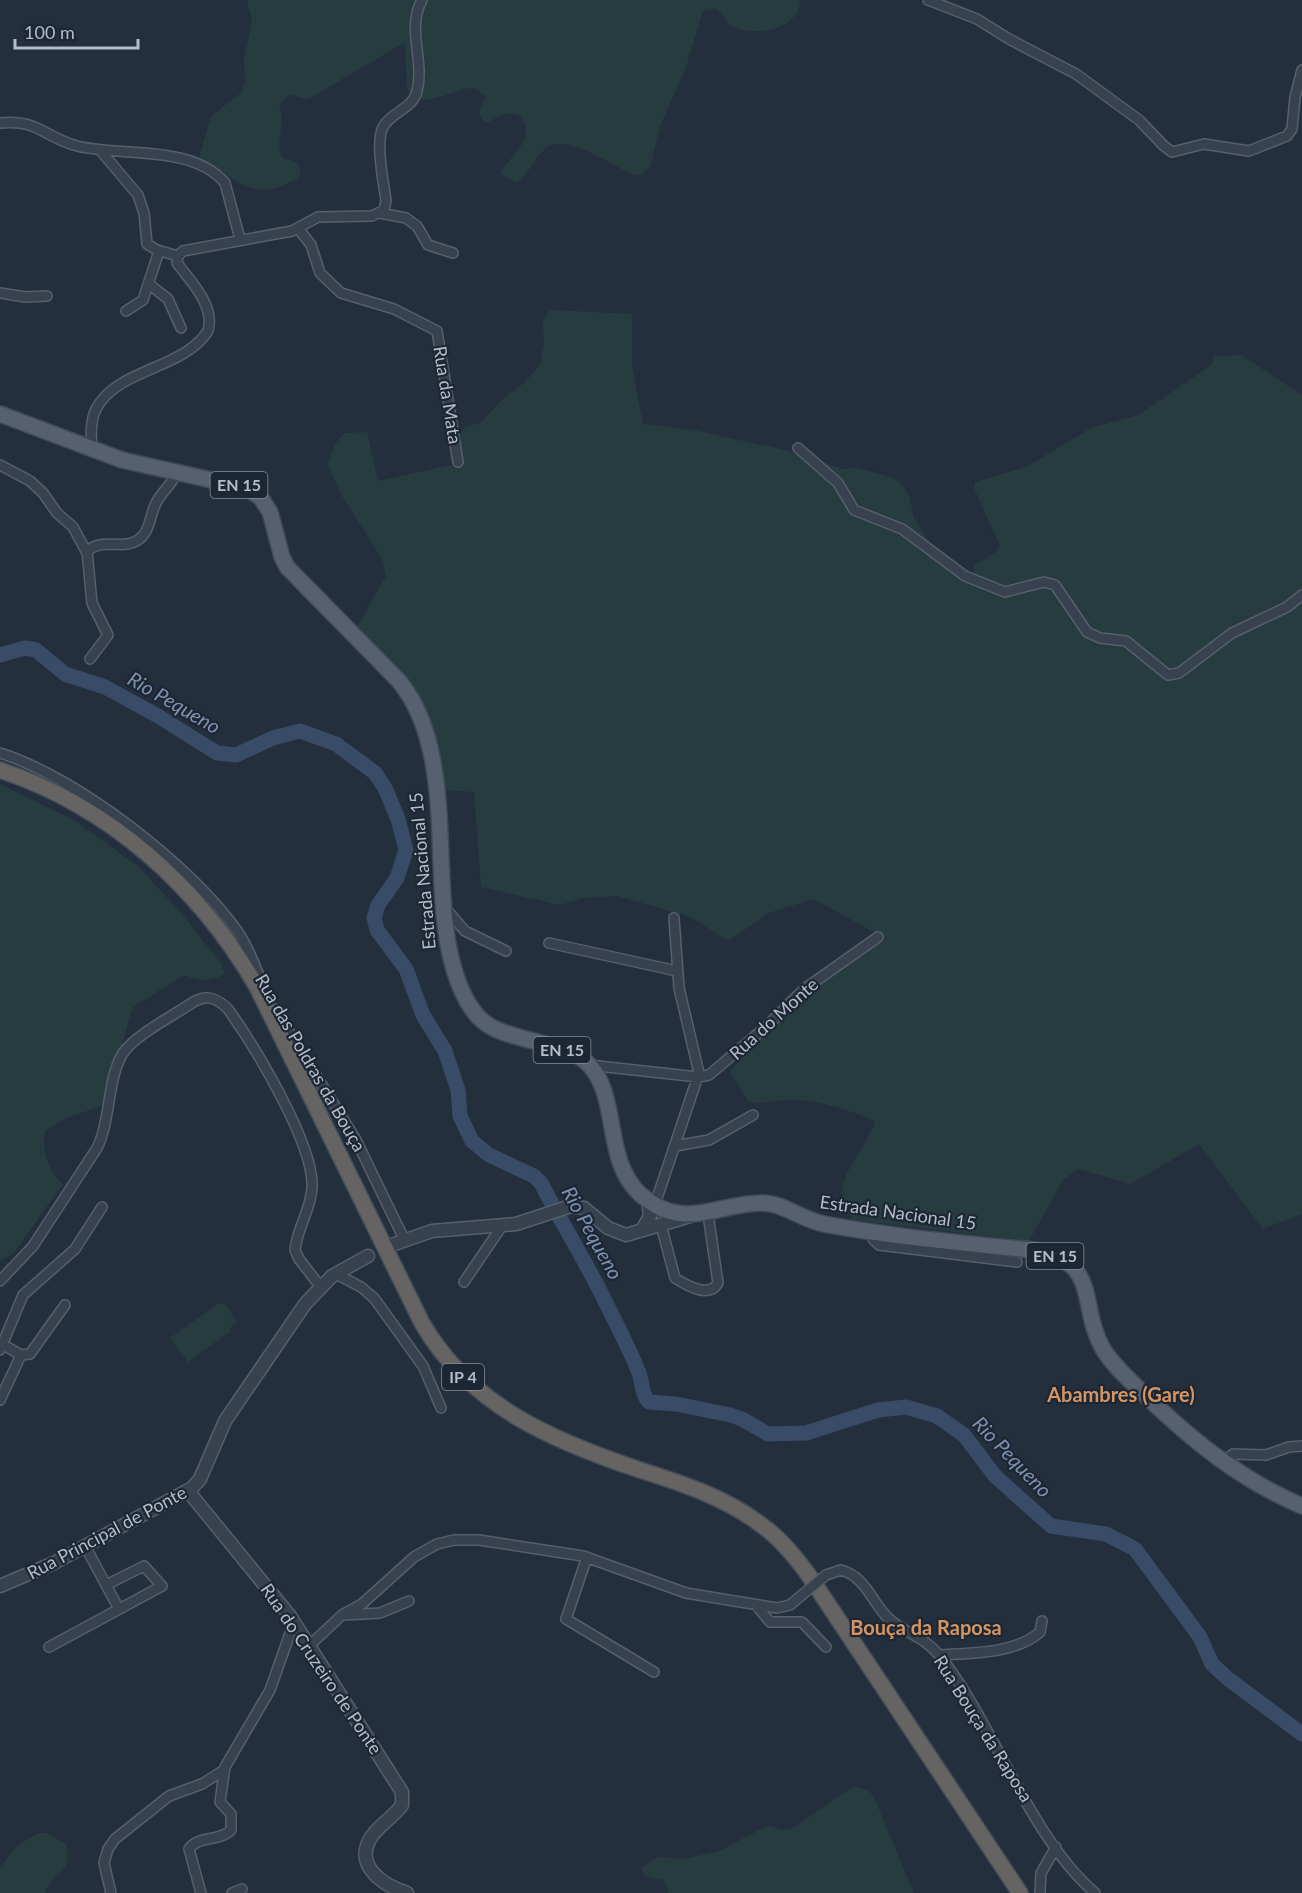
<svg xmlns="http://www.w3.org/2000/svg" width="1302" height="1893" viewBox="0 0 1302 1893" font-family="Lato,sans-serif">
<rect width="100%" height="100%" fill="#242f3e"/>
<path fill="#263c3f" d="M247,0H800C800,30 754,38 732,26C725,22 723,13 716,9L703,11L685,70L660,126L650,167L643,174L633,175C615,166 566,134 547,147C535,157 530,173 517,182L504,177L501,171C508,161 519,151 524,140C529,127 524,111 508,114C500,115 492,121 485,123L479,114L485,96L475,88C451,87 426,113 407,90L405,42L307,100L290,94L279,106C287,123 274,141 282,157L297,163L301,170L298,178C249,205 242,180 199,158L211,116L241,93L245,81L244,58L252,22Z
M550,310L632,314V365L643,424L694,430L785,450L842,469L858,468L890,477L902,484L909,495L914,518L935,551L951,565L973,575L974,566L997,551L1000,546L974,488L975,482L1026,467L1091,428L1138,415L1210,366L1213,361V356L1241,355L1302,395V1214L1263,1229L1199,1144L1131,1184L1078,1169L1063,1180L1029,1241L853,1220C823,1182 865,1156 875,1121C848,1110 821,1100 792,1100C777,1100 764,1104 749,1102L730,1072L788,995L874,932L813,899L769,913L728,941L691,917L617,896L584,898L560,905L481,887L474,792L441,790L431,733L356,629L386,576L382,559L340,493L328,465L335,444L344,433L367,432L378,481L455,464L453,443L465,427L480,423L505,397L524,383L540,365L544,345L543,320Z
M0,784L74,820L139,867L182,914L220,962L225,973C211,983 199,981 184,975L133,1007L104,1105L64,1119L45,1131C42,1151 48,1171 63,1184L14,1253L0,1261Z
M219,1303L226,1305L237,1322L230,1328L231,1331L188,1362L170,1338Z
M854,1786L868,1790L874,1797L914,1893H669L664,1880C654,1878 642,1879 642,1867L658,1857L684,1859L719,1851L767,1826L784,1830L793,1828Z
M39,1833H46L66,1844C74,1874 53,1871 45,1893H0V1867L18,1845Z"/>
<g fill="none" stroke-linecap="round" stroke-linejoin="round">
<path stroke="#394c67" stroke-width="15" d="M0,655L25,648L36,650L65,674L105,687L158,716L217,753L236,755L273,738L300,731L336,744L375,773L385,788L398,819L406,850L397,878L378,905L374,918L377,930L406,969L423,1015L445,1051L458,1090L460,1116L472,1141L489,1155L534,1176L541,1183C562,1224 587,1263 607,1305C618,1327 630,1350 639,1373C643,1384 641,1393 649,1402L676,1404L730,1415L742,1419L768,1434L806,1433L878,1410L906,1407L937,1416L964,1435L995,1476L1051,1526L1106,1534L1135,1549L1200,1637L1212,1664L1227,1678L1302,1734"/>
<defs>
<path id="minor" d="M928,0L977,19L1009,39L1076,74L1139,120L1164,146L1172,152L1204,144L1249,151L1287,136L1292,129L1295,97L1302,70
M0,123C38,119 44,137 77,146C122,157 192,144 225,183L240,239
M100,150L138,195L144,213L147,244L157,250L178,256
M380,213L406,218L417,226L428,245L453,253
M298,228L311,245L320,273L341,293L394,309L437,331L458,462
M149,284L168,299L181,328
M0,293L25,297L47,296
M126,311L143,300L159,251
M798,448L838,483L854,510L902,529L965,576L1005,592L1044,582L1055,585L1087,632L1100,638L1126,641L1168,675L1179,673L1232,633L1287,607L1302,595
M92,450C91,437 90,421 96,409C116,369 184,369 208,331C215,305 191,282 177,263L178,256L183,251L292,231L318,217L372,216L384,210L386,201C384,184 375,142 383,127C391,112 413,109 417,91C425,61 406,29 422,0
M0,465L30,481L43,493L57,513L73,527L87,553
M90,659L108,635L92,603L87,551C100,540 114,546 128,544C151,539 148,519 156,503C162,491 172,485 177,472
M0,753C77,777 192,866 238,932C249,948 256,968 263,986
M445,908L465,931L506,951
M549,943L677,971
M275,1009L356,1140L404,1239
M589,1065L698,1077L709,1075L768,1025L803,990L878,937
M675,1146L709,1140L753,1115
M655,1204L699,1073L679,988L674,918
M661,1225L675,1278C686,1285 709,1299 718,1283L708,1214
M874,1230L873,1239L879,1245L1017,1262
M336,1274L361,1287L374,1298L423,1366L441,1408
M0,1281L33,1246L97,1148C111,1120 107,1079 123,1053C135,1035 176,1014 195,1001C208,994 218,999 228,1009C253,1044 315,1145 312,1188C311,1209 297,1229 295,1250L299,1259L320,1286
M464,1282L502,1226
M2,1344L21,1355L30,1354L65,1305
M0,1350L23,1295L75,1249L102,1207
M0,1400L21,1355
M1223,1462L1233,1454L1266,1455L1289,1447L1302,1446
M85,1546L119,1609
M587,1557L566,1619L654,1672
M826,1575L841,1570C866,1577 871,1601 888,1618C904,1633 925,1637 939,1655C995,1725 1028,1835 1095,1893
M756,1605L770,1622H802L826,1647
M344,1615L380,1613L409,1601
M309,1646L342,1615L362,1604L414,1557L437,1544L454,1540H479L583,1556L686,1593L777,1608L790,1605
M49,1647L162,1586L144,1566L106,1585
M939,1655C971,1653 1015,1654 1040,1632L1042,1621
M111,1893L104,1863L108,1849L115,1839L169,1796L202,1784L224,1770
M201,1893L189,1849C198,1835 220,1842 231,1830V1814L220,1802L225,1767L270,1690L294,1622
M232,1893L242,1889
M1040,1893L1041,1873L1056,1847"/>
<path id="tertiary" d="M642,1230L650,1216L648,1200
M386,1247L432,1231L516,1224L571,1206L584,1208L608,1228L626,1235L690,1216
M188,1491L290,1616L402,1792V1805C393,1818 377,1826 370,1839C354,1867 385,1886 407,1893
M0,1586L54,1563L192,1488L200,1479L225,1421L305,1304L332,1276L368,1256"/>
<path id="primary" d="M0,414L122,460L247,488L261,498L270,512L282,557L287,567L399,681C454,748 433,863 448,944C453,970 464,1009 488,1025C504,1035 524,1038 541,1043C555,1048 572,1050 584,1060C622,1091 601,1158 640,1194C684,1233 716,1203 762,1203C784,1203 802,1220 824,1224C893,1237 963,1243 1032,1250C1102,1260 1078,1306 1103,1349C1114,1367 1131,1381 1146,1396C1193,1441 1241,1480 1302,1506"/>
<path id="trunk" d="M0,770C111,807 199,887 257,987L422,1323C470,1406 553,1441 640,1470C684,1484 727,1498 764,1527C782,1540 797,1559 810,1577L1020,1893"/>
</defs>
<use href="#minor" stroke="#565f6c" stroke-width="12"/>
<use href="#tertiary" stroke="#565f6c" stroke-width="15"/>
<use href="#primary" stroke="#414a57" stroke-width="18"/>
<use href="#trunk" stroke="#434c59" stroke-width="18"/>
<use href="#minor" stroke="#38414e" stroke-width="9"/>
<use href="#tertiary" stroke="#38414e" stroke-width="12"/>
<use href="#primary" stroke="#56606e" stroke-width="15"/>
<use href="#trunk" stroke="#656462" stroke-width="15"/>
<defs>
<path id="minor-bridge" d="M790,1605L826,1575"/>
</defs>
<use href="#minor-bridge" stroke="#565f6c" stroke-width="12" stroke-linecap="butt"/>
<use href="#minor-bridge" stroke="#38414e" stroke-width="9"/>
</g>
<g text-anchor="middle" stroke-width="4.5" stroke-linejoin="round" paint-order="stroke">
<g fill="#1d2633" stroke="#878f9c" stroke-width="1.5">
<rect x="210.5" y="472" width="57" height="26" rx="4.5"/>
<rect x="533.5" y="1037" width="57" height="26" rx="4.5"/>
<rect x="1026.5" y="1243" width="57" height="26" rx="4.5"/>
<rect x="442" y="1364" width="42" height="26" rx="4.5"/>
</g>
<g font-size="16" font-weight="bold" fill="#b4bcc9">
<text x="239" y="491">EN 15</text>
<text x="562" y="1056">EN 15</text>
<text x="1055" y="1262">EN 15</text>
<text x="463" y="1383">IP 4</text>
</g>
<g font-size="18" fill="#b4bcc9" stroke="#1d2633">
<text transform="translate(447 395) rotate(81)" y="6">Rua da Mata</text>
<text transform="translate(423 871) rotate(-95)" y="6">Estrada Nacional 15</text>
<text transform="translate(774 1019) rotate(-42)" y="6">Rua do Monte</text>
<text transform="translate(310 1063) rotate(60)" y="6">Rua das Poldras da Bouça</text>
<text transform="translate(898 1213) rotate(8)" y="6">Estrada Nacional 15</text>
<text transform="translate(107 1533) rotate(-28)" y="6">Rua Principal de Ponte</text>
<text transform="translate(321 1669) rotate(56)" y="6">Rua do Cruzeiro de Ponte</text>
<text transform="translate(983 1729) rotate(58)" y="6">Rua Bouça da Raposa</text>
</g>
<g font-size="20" font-style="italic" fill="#7c92b1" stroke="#1d2633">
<text transform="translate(174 703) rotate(30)" y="7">Rio Pequeno</text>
<text transform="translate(592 1233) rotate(61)" y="7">Rio Pequeno</text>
<text transform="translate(1012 1457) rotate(46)" y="7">Rio Pequeno</text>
</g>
<g font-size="20" font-weight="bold" fill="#d59563" stroke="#1d2633">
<text x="1121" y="1402">Abambres (Gare)</text>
<text x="926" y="1635">Bouça da Raposa</text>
</g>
</g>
<path d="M15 39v9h123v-9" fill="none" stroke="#b4bcc9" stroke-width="3"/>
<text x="24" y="39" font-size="18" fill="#b4bcc9" stroke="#1d2633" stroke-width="4.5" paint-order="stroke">100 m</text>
</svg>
